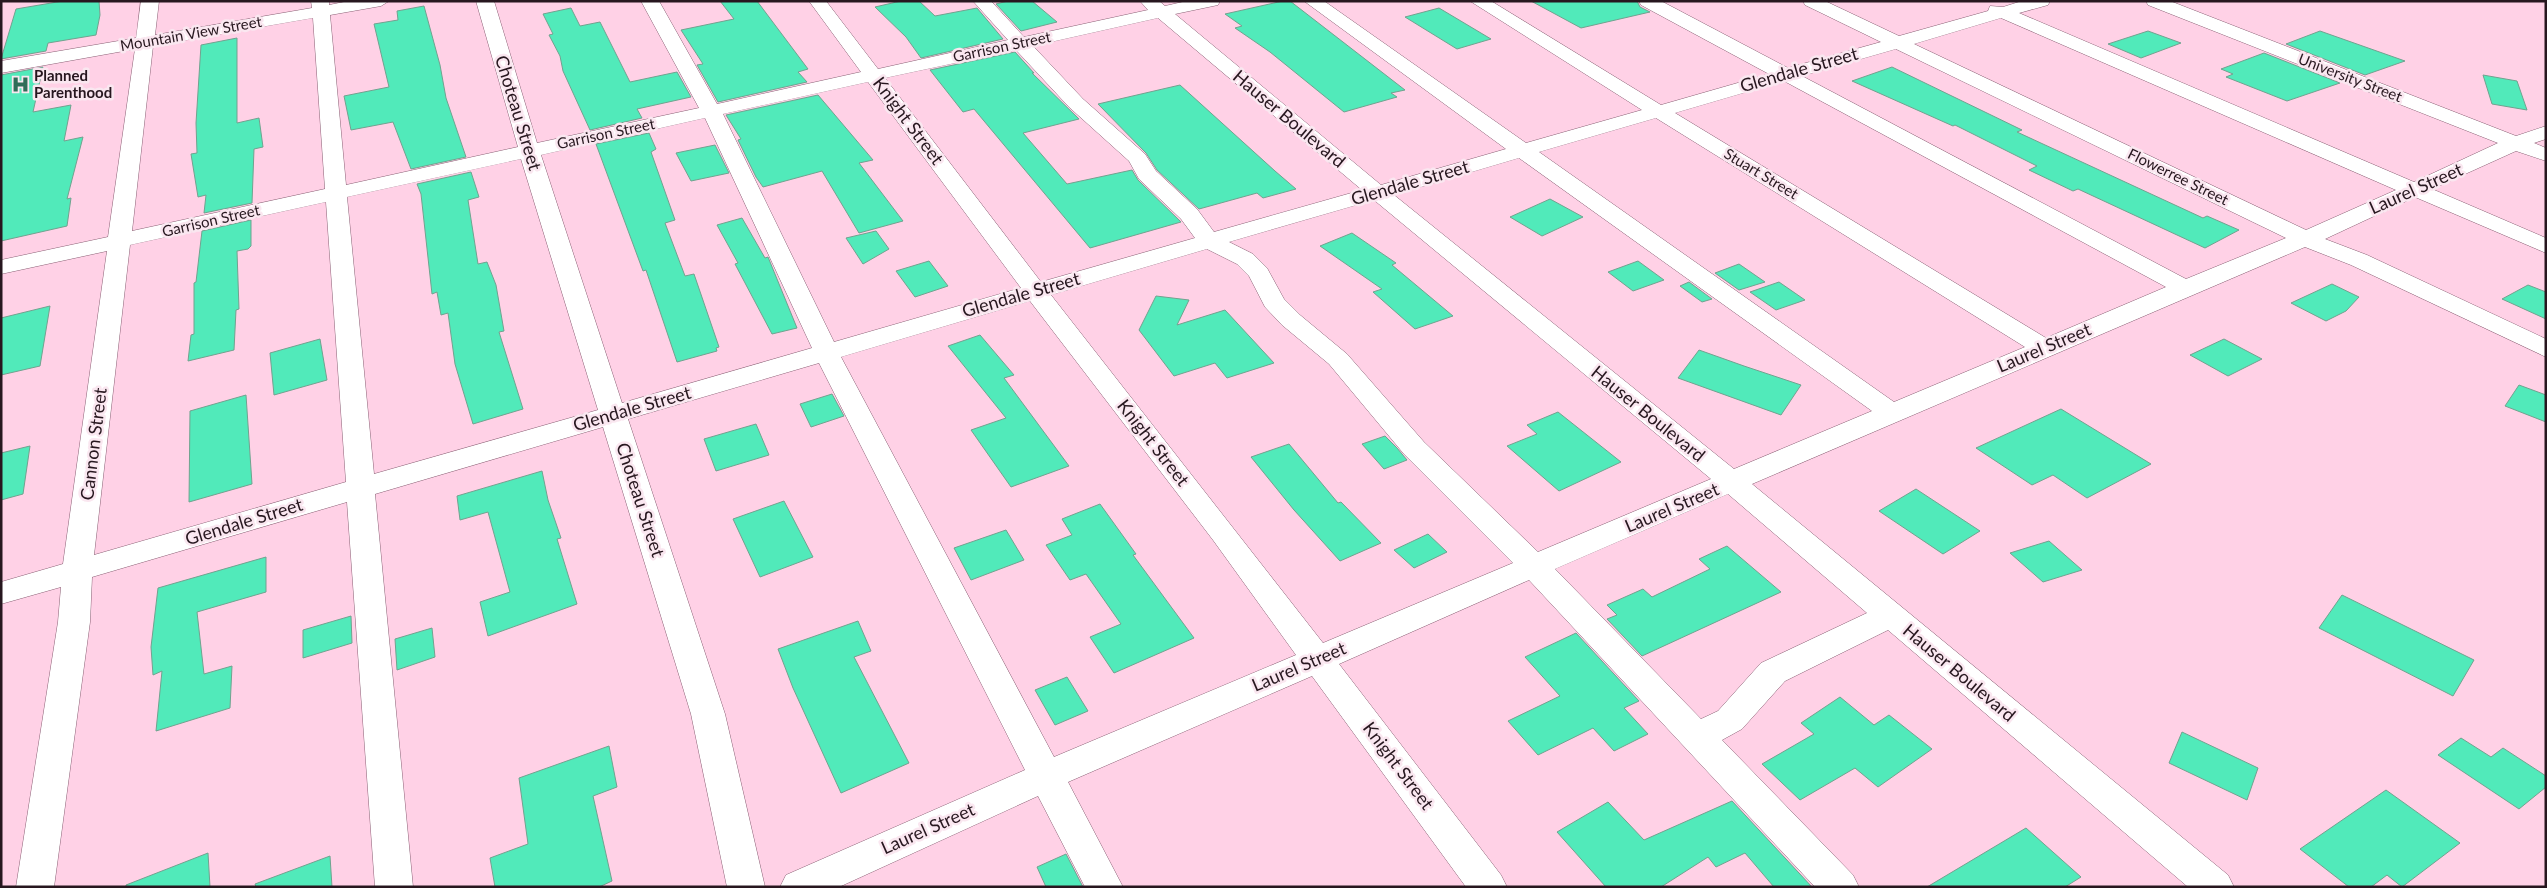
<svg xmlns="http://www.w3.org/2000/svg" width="2547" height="888" viewBox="0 0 2547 888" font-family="Lato,sans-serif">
<rect width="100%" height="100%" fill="#ffd1e6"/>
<path fill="#51eaba" stroke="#71a28f" d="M63,1H99L100,15L96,35L48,43L46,51L1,59L16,9Z
M720,1H757L808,69L798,72L807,82L718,102L697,65L703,64L681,30L734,19Z
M901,1H919L935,16L977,8L1003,39L921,58L906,37L875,7Z
M1008,1H1032L1057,22L1021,31L996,4Z
M1283,1H1290L1405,90L1391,93L1397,97L1344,112L1270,52L1235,28L1242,26L1225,14Z
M1531,1H1637L1640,7L1650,12L1581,28Z
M424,6L440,65L446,98L466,157L411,169L393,122L351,130L344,96L389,87L374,24L398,20L397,11Z
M571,8L580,26L600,22L630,82L677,72L691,97L637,109L642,118L590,130L563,71L560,56L549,35L553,34L543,14Z
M1439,8L1491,39L1457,49L1405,17Z
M2148,31L2181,43L2141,58L2108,44Z
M2320,31L2405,61L2365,75L2286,44Z
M237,38V123L259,118L263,147L254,149L252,203L204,213L206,195L198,197L191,154L197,153L196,123L201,45Z
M1015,52L1034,73H1032L1079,119L1023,133L1067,184L1132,170L1138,180L1181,222L1090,248L974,109L963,112L930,70Z
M2264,53L2340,83L2287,101L2226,77L2233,74L2221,69Z
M43,67L33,112L71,105L64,141L83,137L67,199L71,198L67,226L1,241V75Z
M1892,67L2022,130L2017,132L2203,218L2207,216L2239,230L2205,248L2078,189L2073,191L2029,170L2037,166L1955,125L1953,126L1852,81Z
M2483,75L2517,81L2527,110L2492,104Z
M1180,85L1275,171L1296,189L1263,198L1257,193L1199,209L1157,170L1146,153L1098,104Z
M818,95L873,160L859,163L903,221L859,233L822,171L763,187L756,177L738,140L741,139L726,115Z
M649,133L656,149L651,152L675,220L665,223L685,276L694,274L719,347L716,348L717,351L677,362L646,270L643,271L596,144Z
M715,145L729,173L691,181L676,153Z
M471,172L479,197L468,200L478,264L487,262L496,285L504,331L499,332L523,409L473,424L455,364L448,313L441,315L437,292L432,294L421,194L417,184Z
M1550,199L1583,217L1542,236L1510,217Z
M742,218L765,258L768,257L797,328L772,334L735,264L738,263L717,225Z
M251,220V246L248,249L237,251L239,309L236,310L234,350L188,361L191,335L194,334V283L196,282L202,231Z
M876,231L889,249L863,264L846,238Z
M1352,233L1396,263L1392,265L1453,316L1415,329L1373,292L1382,289L1320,246Z
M929,261L948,286L915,297L896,271Z
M1638,261L1664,280L1633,291L1608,272Z
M1739,264L1765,282L1739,290L1715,273Z
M1689,282L1712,299L1702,302L1680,286Z
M1779,282L1805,300L1776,310L1750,292Z
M2332,284L2359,297L2346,311L2326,321L2291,303Z
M2528,285L2546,292V319L2502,299Z
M1156,296L1189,300L1177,325L1225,310L1274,363L1227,378L1215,363L1174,376L1139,330Z
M50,306L40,366L1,375V318Z
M980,335L1014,375L1004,378L1069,466L1011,487L971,430L1006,418L948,346Z
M320,339L327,380L274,395L270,353Z
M2224,339L2262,359L2228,376L2190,355Z
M1699,350L1744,366L1801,385L1781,415L1678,378Z
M2519,385L2546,395V422L2505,406Z
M832,394L844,416L811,427L800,404Z
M246,395L252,484L189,502L190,411Z
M2061,409L2151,464L2087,498L2053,475L2032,485L1976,448Z
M1558,412L1621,462L1559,491L1507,446L1537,434L1527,425Z
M756,424L769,455L716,471L704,439Z
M1385,436L1397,448L1407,460L1384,469L1362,444Z
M1289,444L1338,503L1341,502L1381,543L1340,561L1294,510L1251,457Z
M30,446L23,494L1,500V453Z
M542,471L548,500L561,538L557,539L577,604L488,636L480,602L510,592L488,512L460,520L457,496Z
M1916,489L1980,531L1943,554L1879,511Z
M784,501L813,557L760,577L733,519Z
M1100,504L1136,554L1133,555L1194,638L1114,673L1090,637L1121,624L1086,574L1070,580L1046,545L1072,535L1062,519Z
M1006,530L1024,560L971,580L954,548Z
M1428,534L1447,552L1414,568L1394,550Z
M2049,541L2082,570L2043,582L2010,553Z
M1727,546L1781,592L1642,656L1607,619L1617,615L1607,605L1643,589L1652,597L1710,569L1699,559Z
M266,557V592L197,612L204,674L232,666L230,708L156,731L162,671L153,675L151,647L158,588Z
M2342,595L2474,660L2453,696L2319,628Z
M351,616L352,643L303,658V630Z
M858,621L871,651L854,657L909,763L841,793L793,688L778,649Z
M432,628L435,657L397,670L395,639Z
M1576,633L1639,701L1624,708L1648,734L1614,751L1593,728L1538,755L1508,721L1560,696L1525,657Z
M1067,677L1088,711L1055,725L1035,690Z
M1840,697L1874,725L1889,715L1932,749L1878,787L1855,768L1800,800L1762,764L1814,734L1801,723Z
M2182,732L2258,768L2247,800L2169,763Z
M2461,738L2491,757L2503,748L2546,776V787L2519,809L2438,755Z
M609,746L617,787L593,796L612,881L599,887H495L490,858L528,844L519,778Z
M2386,790L2460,843L2402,887L2387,875L2371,887H2349L2300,849Z
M1732,801L1812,887H1774L1745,853L1716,867L1708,857L1661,887H1606L1557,832L1608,802L1644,840Z
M2026,828L2081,877L2065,887H1927Z
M208,853L210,887H126V885Z
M1066,854L1083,887H1046L1037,867Z
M330,856L332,887H256L255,884Z"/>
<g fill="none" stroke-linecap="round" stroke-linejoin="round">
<defs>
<path id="minor" d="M141,1H159L155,35L312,8L311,1H329V5L349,1H389L381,6L330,15L346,185L518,147L476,1H494L537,143L699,108L641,1H659L717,104L861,72L809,1H826L878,69L1008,40L973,1H991L1024,37L1148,10L1140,1H1159L1165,6L1187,1H1220L1218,5L1175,14L1381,185L1506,149L1304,1H1324L1526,143L1642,110L1470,1H1491L1661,105L1769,74L1641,5L1639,1H1661L1788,68L1881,42L1805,5L1803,1H1825L1899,36L1988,11L1990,6L2003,7L2022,1H2050L2048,5L2019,13L2414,182L2498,143L2148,5L2146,1H2170L2516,136L2546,126V139L2534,143L2546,148V161L2516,151L2432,189L2546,238V253L2415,197L2325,239L2367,255L2546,339V357L2351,265L2305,247L1752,484L2228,875L2234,887H2188L1888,630L1785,681L1742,729L1722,740L1853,875L1859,887H1815L1529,580L1339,664L1501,875L1507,887H1466L1312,676L1068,782L1123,887H1085L1038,796L839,887H780L786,875L1025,770L819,363L628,419L725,714L765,887H727L691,714L603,427L375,494L413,887H375L347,502L92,577L90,622L54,887H16L58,622L61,587L1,604V582L63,564L107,251L1,274V260L108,237L135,49L1,73V61L136,38ZM313,18L325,189L132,231L153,46ZM1158,18L1362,190L1214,232L1197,209L1156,171L1145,154L1083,99L1033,46ZM2001,18L2396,190L2306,230L1914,44ZM1896,49L2286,238L2186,279L1802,76ZM1016,50L1069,107L1129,161L1139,179L1181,219L1195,238L1041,282L885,78ZM1784,81L2166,287L2046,338L1675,113ZM868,82L1021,288L834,342L723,114ZM705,118L812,348L622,403L541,155ZM1656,118L2025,347L1894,402L1539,152ZM1519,158L1872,411L1734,469L1394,195ZM521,159L598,410L374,474L347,197ZM1374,200L1711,479L1538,552L1424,442L1347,354L1300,315L1284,299L1267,268L1253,254L1229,242ZM326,202L346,482L94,555L130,245ZM1207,249L1237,264L1249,276L1265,307L1282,325L1329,364L1404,454L1513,563L1323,643L1051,295ZM1030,301L1213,540L1296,655L1054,757L841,357ZM1728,494L1867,613L1761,663L1718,711L1701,719L1555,569Z"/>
</defs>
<use href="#minor" stroke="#8a6175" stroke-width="1"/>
<use href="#minor" fill="#fff" fill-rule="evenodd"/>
</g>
<defs>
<symbol id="hospital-bare" viewBox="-9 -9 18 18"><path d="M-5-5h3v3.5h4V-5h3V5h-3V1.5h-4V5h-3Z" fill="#306d58" stroke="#fae7f0" stroke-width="2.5" paint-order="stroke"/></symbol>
</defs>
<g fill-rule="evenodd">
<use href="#hospital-bare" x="8" y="72" width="25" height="25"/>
</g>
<g text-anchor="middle" stroke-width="5" stroke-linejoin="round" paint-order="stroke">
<g font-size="15" fill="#27171f" stroke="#fae7f0">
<text transform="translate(191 34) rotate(-10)" y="5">Mountain View Street</text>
<text transform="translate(1002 47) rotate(-12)" y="5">Garrison Street</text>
<text transform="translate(2350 78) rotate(21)" y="5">University Street</text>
<text transform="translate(606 134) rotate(-12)" y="5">Garrison Street</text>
<text transform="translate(1761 174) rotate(31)" y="5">Stuart Street</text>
<text transform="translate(2178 177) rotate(26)" y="5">Flowerree Street</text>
<text transform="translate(211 221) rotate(-13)" y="5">Garrison Street</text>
</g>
<g font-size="15" font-weight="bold" fill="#27171f" stroke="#fae7f0" text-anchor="start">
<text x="34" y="81">Planned<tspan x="34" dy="17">Parenthood</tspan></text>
</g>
<g font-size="18" fill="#27171f" stroke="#fae7f0">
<text transform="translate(1799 70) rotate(-16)" y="6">Glendale Street</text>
<text transform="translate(518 113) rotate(73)" y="6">Choteau Street</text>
<text transform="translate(1289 119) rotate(40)" y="6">Hauser Boulevard</text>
<text transform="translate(908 121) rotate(53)" y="6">Knight Street</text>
<text transform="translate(1410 183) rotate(-16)" y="6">Glendale Street</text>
<text transform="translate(2416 189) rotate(-24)" y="6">Laurel Street</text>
<text transform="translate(1021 295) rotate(-16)" y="6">Glendale Street</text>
<text transform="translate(2044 348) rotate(-23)" y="6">Laurel Street</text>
<text transform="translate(632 409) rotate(-16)" y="6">Glendale Street</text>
<text transform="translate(1648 414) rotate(39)" y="6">Hauser Boulevard</text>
<text transform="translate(1153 443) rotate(52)" y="6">Knight Street</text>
<text transform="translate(94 444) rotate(-83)" y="6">Cannon Street</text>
<text transform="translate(640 500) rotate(72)" y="6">Choteau Street</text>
<text transform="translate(1672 508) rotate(-23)" y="6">Laurel Street</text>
<text transform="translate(244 522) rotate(-17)" y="6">Glendale Street</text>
<text transform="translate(1299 667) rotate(-23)" y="6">Laurel Street</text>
<text transform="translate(1959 673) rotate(40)" y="6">Hauser Boulevard</text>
<text transform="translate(1398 766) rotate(53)" y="6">Knight Street</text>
<text transform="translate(928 829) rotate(-24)" y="6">Laurel Street</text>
</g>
</g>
<rect width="2547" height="888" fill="none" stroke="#27171f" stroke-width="5"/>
</svg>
